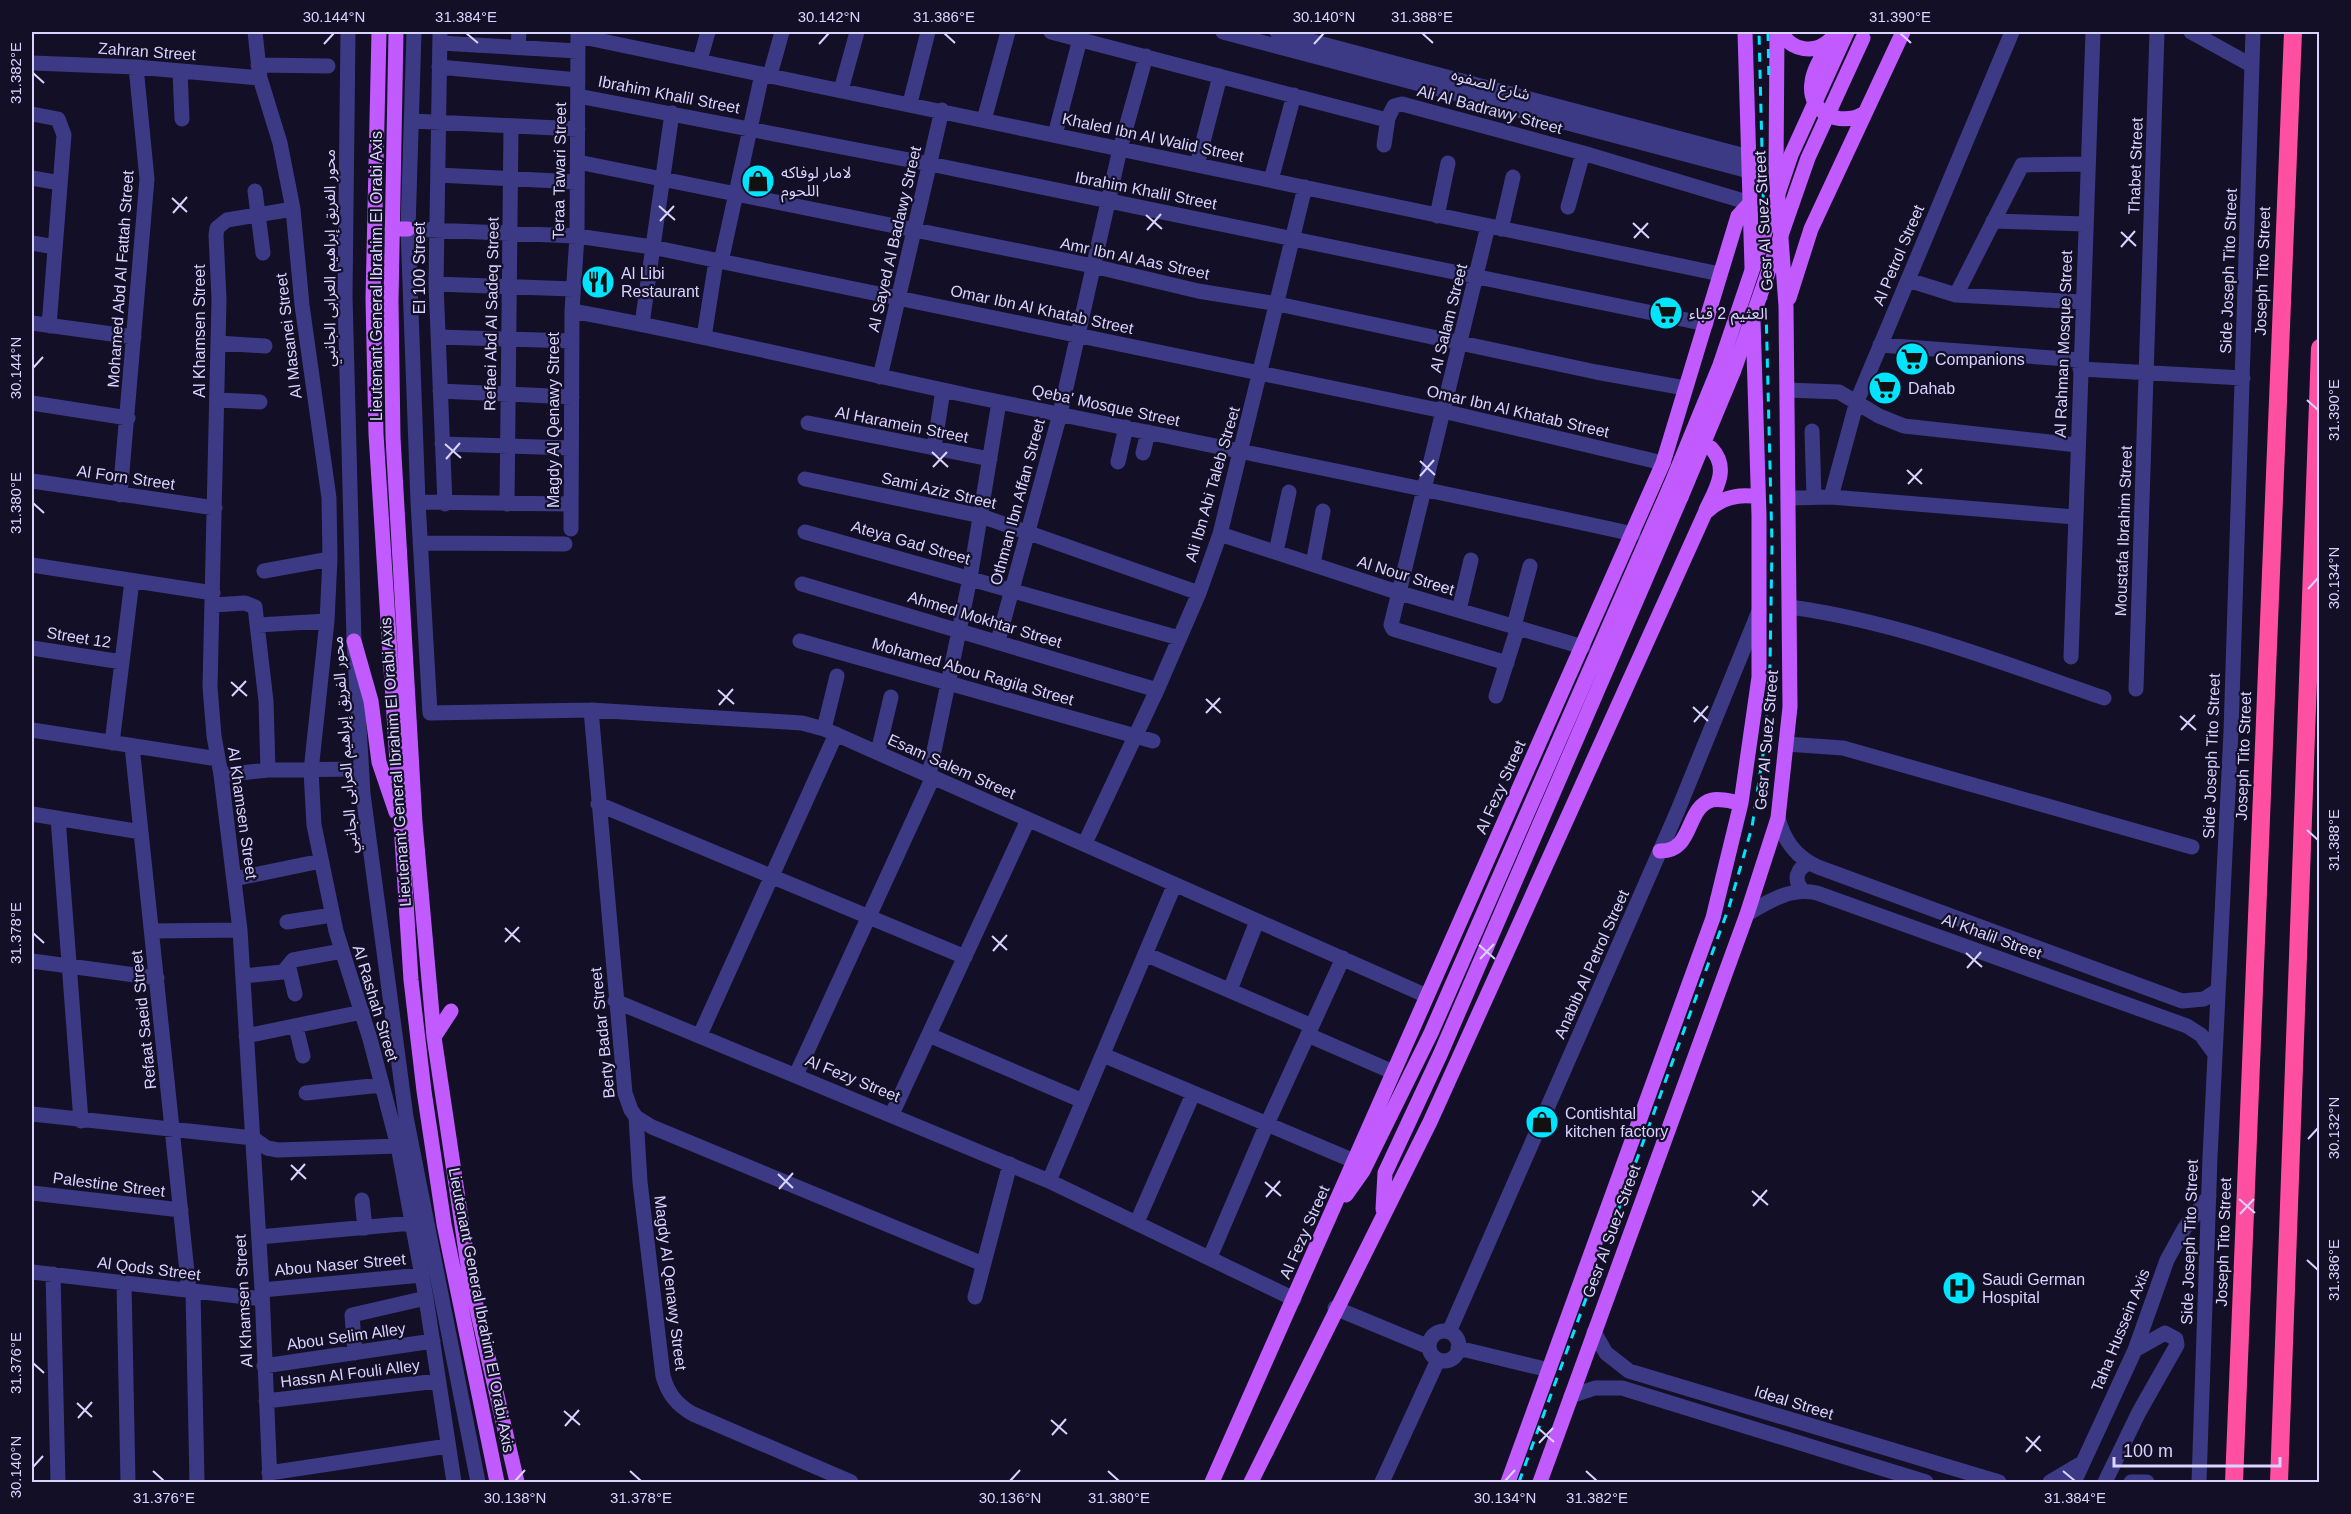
<svg xmlns="http://www.w3.org/2000/svg" width="2351" height="1514" viewBox="0 0 2351 1514" font-family="Helvetica,'Noto Sans Arabic',sans-serif">
<rect width="100%" height="100%" fill="#130f26"/>
<g fill="none" stroke-linecap="round" stroke-linejoin="round">
<path stroke="#3d3a85" stroke-width="15" d="M255,32L260,78L280,143L293,209L302,305L329,498L330,559L327,621L311,771L314,825L336,931L370,1039L398,1146L426,1298L454,1482
M348,32L345,296L354,641L363,794L406,1117L478,1482
M414,32L408,229L418,502L430,713L591,710L802,723L824,729L1427,996
M440,32L436,284L445,504
M1051,32L1383,119L1388,118L1394,106L1402,104L1583,153L1750,203
M1223,32L1749,171
M1277,32L1749,157
M2191,32L2251,65
M578,36L1720,274
M440,43L578,51
M518,47L519,32
M700,60L708,32
M32,63L136,67L260,78
M258,65L328,66
M439,67L578,80
M180,71L182,119
M770,75L782,32
M841,90L857,32
M578,96L930,164L1706,324
M910,103L928,32
M32,114L58,119L64,135L49,326
M984,120L1008,32
M412,121L578,129
M1055,135L1080,39
M1384,145L1388,118
M578,162L1093,266L1198,291L1278,304L1596,372L1685,388
M1197,165L1220,76
M438,175L577,182
M32,178L60,183
M1271,180L1294,95
M255,191L263,253
M1568,207L1583,153
M1437,216L1448,163
M1993,221L2084,224
M1488,226L1391,625L1393,629L1507,663
M408,229L577,236L652,247L1443,411L1663,463
M1501,229L1513,177
M32,243L55,247
M721,262L762,74
M1908,280L1956,295L2082,302
M436,284L573,289
M1956,295L2022,165L2086,164
M572,311C705,335 834,367 966,395C1188,441 1411,485 1633,534
M32,323L134,337
M642,324L672,113
M438,337L572,341
M704,337L716,261
M218,343L265,346
M1880,345L2080,360
M2080,369L2243,378
M880,377L942,110
M1787,390L1839,392L1879,416L1904,426L2077,445
M440,391L572,397
M217,400L260,402
M32,403L128,418
M808,423L990,459
M1812,431L1814,497
M442,444L571,448
M934,448L943,390
M1143,453L1148,432
M1118,462L1126,427
M805,479L981,516L1199,593
M32,481L215,508
M120,495L147,179L136,67
M1831,497L1857,401L2012,32
M1788,498L1831,497L2075,517
M418,502L571,504
M507,504L511,126
M571,529L572,311L577,236L578,32
M805,532L1179,638
M1220,534L1400,593L1583,647
M420,543L565,544
M1276,552L1289,492
M1313,564L1323,511
M32,565L213,593
M264,571L330,559
M802,584L1157,690
M213,605L245,603L255,607L266,701L268,770
M1790,607C1899,622 2000,662 2104,698
M1459,610L1471,560
M258,625L327,621
M1514,626L1530,566
M800,641L1153,741
M998,641L1060,414L1120,149L1146,56
M32,648L122,662
M2071,657L2093,32
M2136,689L2157,32
M1496,696L1518,627
M591,710L625,1093L631,1110L636,1117L652,1127L983,1264
M824,729L837,676
M32,730L218,759
M112,743L132,581
M1786,744L1843,748L2192,847
M132,746L189,1291
M878,752L891,697
M221,775L268,770L361,769
M929,775L970,578L999,402
M598,804L965,957
M32,814L141,832
M58,818L81,1121
M1778,818C1784,841 1796,857 1818,867L2182,1001L2204,999L2218,990
M1085,843L1157,690L1199,593L1220,534L1305,187
M234,879L321,861
M1803,891C1793,880 1796,868 1810,863
M1747,914C1769,901 1791,887 1817,893L2187,1026L2201,1035L2215,1054
M287,922L332,915
M152,931L240,930
M1145,954L1312,1026
M32,961L157,978
M289,968L295,994
M243,976L283,972L293,960L342,951
M1230,990L1257,921
M615,1001L1049,1181L1294,1299
M296,1027L303,1056
M700,1035L836,734
M929,1035L1083,1101
M1308,1035L1393,1072
M246,1036L362,1012
M1103,1055L1267,1124L1343,958
M796,1075L933,777
M306,1093L381,1085
M32,1114L253,1138L267,1148L278,1150L398,1146
M892,1114L1028,820
M636,1117L640,1182L663,1376C668,1394 677,1405 693,1414L851,1482
M1049,1181L1174,886
M32,1193L181,1210
M362,1200L365,1228
M1137,1222L1193,1094
M259,1237L412,1223
M1210,1257L1267,1124L1354,1161
M32,1272L262,1299
M53,1274L58,1482
M124,1283L128,1482
M262,1290L422,1275
M193,1291L197,1482
M975,1297L1010,1164
M1335,1308L1429,1347
M1429 1346a15 15 0 1 1 30 0a15 15 0 1 1-30 0Z
M1449,1332L1678,810L1759,611
M1594,1332L1606,1353L1629,1371L1999,1482
M1458,1348L1549,1370
M355,1353L352,1315L426,1298
M264,1366L433,1341
M1571,1396L1595,1388H1622L1926,1482
M266,1401L438,1381
M269,1473L448,1446
M270,1482L262,1290L240,930L221,775L214,736L210,687L219,299L216,235L217,228L227,220L293,209
M1382,1482L1438,1360
M2050,1482L2082,1463
M2074,1482L2135,1350L2167,1260L2184,1229L2209,1196
M2105,1482L2139,1412L2177,1345L2176,1339L2165,1333L2135,1350
M2131,1482H2147
M2199,1482L2210,1157L2231,732L2253,32"/>
<path stroke="#c25bff" stroke-width="15" d="M379,32L373,299L376,434L411,980L424,1091L444,1224L497,1482
M396,32L391,301L393,438L415,823L434,1037L470,1279L517,1482
M1745,32L1752,268
M1781,32C1791,51 1815,55 1831,39
M1834,35C1827,49 1814,66 1812,82C1807,113 1840,127 1863,114
M392,229H408
M1789,298L1811,229L1903,32
M1691,441L1711,448C1730,468 1716,489 1706,510
M354,641L371,701L379,762L396,812
M1660,851C1694,852 1685,807 1712,800C1721,798 1733,802 1741,803
M434,1037L451,1011
M1346,1195L1363,1171L1431,1033L1670,487
M1383,1209L1385,1173L1440,1055L1681,497
M1212,1482L1663,463L1738,216L1750,203
M1251,1482L1430,1122L1705,513C1720,498 1737,493 1758,497
M1508,1482L1713,918L1741,803L1759,677V516L1753,319
M1540,1482L1747,914L1778,818L1790,707L1786,306L1776,171L1777,32"/>
<path stroke="#ff4fa3" stroke-width="18" d="M2234,1482L2293,32
M2279,1482L2320,348"/>
<path stroke="#00e5ff" stroke-width="3" stroke-dasharray="9 8" stroke-linecap="butt" d="M1768,32L1769,83
M1519,1482L1729,907L1752,827L1765,741L1770,665L1772,545L1759,32"/>
<path stroke="#c25bff" stroke-width="15" d="M1670,487L1720,365L1791,155L1847,32
M1681,497L1734,370L1808,158L1863,38"/>
</g>
<path fill="none" stroke="#d9d4ff" stroke-width="2" d="M466,33L478,43M944,33L955,43M1422,33L1433,43M1900,33L1911,43M324,44L334,33M819,44L829,33M1314,44L1324,33M33,73L44,83M172,198L187,212M659,206L675,220M173,213L187,197M1146,215L1162,229M660,221L674,206M1633,223L1649,238M1147,230L1161,214M2121,232L2136,246M1634,238L1648,223M2121,247L2135,231M33,368L43,357M2307,400L2318,410M445,444L461,458M932,452L948,467M446,459L460,443M1420,461L1435,475M933,467L947,452M1907,470L1922,484M1420,476L1434,460M1908,484L1922,469M33,503L44,513M2308,589L2318,578M231,682L247,696M718,690L734,704M232,696L246,681M1206,699L1221,713M719,705L733,689M1693,707L1708,721M1206,713L1220,698M2180,716L2196,730M1694,722L1708,706M2181,730L2195,715M2307,830L2318,840M505,928L520,942M33,933L44,943M992,936L1007,950M505,942L519,927M1479,945L1495,959M993,951L1007,935M1966,953L1982,967M1480,959L1494,944M1967,968L1981,952M2308,1139L2318,1128M291,1165L306,1179M778,1174L793,1188M291,1180L305,1164M1265,1182L1281,1196M779,1189L793,1173M1752,1191L1768,1205M1266,1197L1280,1181M2239,1199L2255,1213M1753,1206L1767,1190M2240,1214L2254,1199M2307,1260L2318,1270M33,1363L44,1373M77,1403L92,1417M564,1411L580,1425M78,1418L92,1402M1051,1420L1067,1434M565,1426L579,1410M1538,1428L1554,1442M1052,1435L1066,1419M2026,1437L2041,1451M1539,1443L1553,1428M2026,1452L2040,1436M33,1467L43,1456M153,1471L164,1481M630,1471L641,1481M1108,1471L1119,1481M1586,1471L1597,1481M2063,1471L2075,1481M515,1481L525,1470M1010,1481L1020,1470M1505,1481L1515,1470"/>
<defs>
<symbol id="shop-disc" viewBox="-11 -11 22 22"><circle r="9.5" fill="#00e5ff" stroke="#130f26"/><path d="M-5-2.5h2.3a2.7 3.5 0 0 1 5.4 0H5L5.5 6h-11ZM-1.5-2.5h3a1.5 2.3 0 0 0-3 0Z" fill="#111"/></symbol>
<symbol id="restaurant-disc" viewBox="-11 -11 22 22"><circle r="9.5" fill="#00e5ff" stroke="#130f26"/><path d="M-5-6h1v4h1v-4h1v4h1v-4h1v5L-1.5 .5V6h-2V.5L-5-1ZM5-6V6H3V1.5H1.5Q1.5-4 5-6Z" fill="#111"/></symbol>
<symbol id="supermarket-disc" viewBox="-11 -11 22 22"><circle r="9.5" fill="#00e5ff" stroke="#130f26"/><path d="M-6-5.5h2.5l.6 2H6L4.5 2H-2.5L-4.4-4H-6ZM-1.5 3.2a1.3 1.3 0 1 0 .1 0ZM3 3.2a1.3 1.3 0 1 0 .1 0Z" fill="#111"/></symbol>
<symbol id="hospital-disc" viewBox="-11 -11 22 22"><circle r="9.5" fill="#00e5ff" stroke="#130f26"/><path d="M-5-5h3v3.5h4V-5h3V5h-3V1.5h-4V5h-3Z" fill="#111"/></symbol>
</defs>
<g fill-rule="evenodd">
<use href="#shop-disc" x="739" y="162" width="38" height="38"/>
<use href="#restaurant-disc" x="579" y="263" width="38" height="38"/>
<use href="#supermarket-disc" x="1647" y="294" width="38" height="38"/>
<use href="#supermarket-disc" x="1893" y="340" width="38" height="38"/>
<use href="#supermarket-disc" x="1866" y="369" width="38" height="38"/>
<use href="#shop-disc" x="1523" y="1103" width="38" height="38"/>
<use href="#hospital-disc" x="1940" y="1269" width="38" height="38"/>
</g>
<g text-anchor="middle" stroke-width="4.5" stroke-linejoin="round" paint-order="stroke">
<g font-size="16" fill="#d9d4ff" stroke="#130f26">
<text transform="translate(147 51) rotate(4)" y="6">Zahran Street</text>
<text transform="translate(1491 84) rotate(15)" y="6">شارع الصفوه</text>
<text transform="translate(669 94) rotate(11)" y="6">Ibrahim Khalil Street</text>
<text transform="translate(1490 109) rotate(15)" y="6">Ali Al Badrawy Street</text>
<text transform="translate(1153 137) rotate(12)" y="6">Khaled Ibn Al Walid Street</text>
<text transform="translate(2135 166) rotate(-88)" y="6">Thabet Street</text>
<text transform="translate(559 171) rotate(-89)" y="6">Teraa Tawari Street</text>
<text transform="translate(1146 190) rotate(11)" y="6">Ibrahim Khalil Street</text>
<text transform="translate(1763 221) rotate(-93)" y="6">Gesr Al Suez Street</text>
<text transform="translate(894 239) rotate(-77)" y="6">Al Sayed Al Badawy Street</text>
<text transform="translate(1898 255) rotate(-67)" y="6">Al Petrol Street</text>
<text transform="translate(329 258) rotate(-90)" y="6">محور الفريق إبراهيم العرابى الجانبي</text>
<text transform="translate(1135 258) rotate(12)" y="6">Amr Ibn Al Aas Street</text>
<text transform="translate(419 268) rotate(-90)" y="6">El 100 Street</text>
<text transform="translate(2228 271) rotate(-88)" y="6">Side Joseph Tito Street</text>
<text transform="translate(2262 271) rotate(-88)" y="6">Joseph Tito Street</text>
<text transform="translate(376 276) rotate(-90)" y="6">Lieutenant General Ibrahim El Orabi Axis</text>
<text transform="translate(120 279) rotate(-86)" y="6">Mohamed Abd Al Fattah Street</text>
<text transform="translate(1042 309) rotate(12)" y="6">Omar Ibn Al Khatab Street</text>
<text transform="translate(491 314) rotate(-89)" y="6">Refaei Abd Al Sadeq Street</text>
<text transform="translate(1448 318) rotate(-76)" y="6">Al Salam Street</text>
<text transform="translate(199 331) rotate(-90)" y="6">Al Khamsen Street</text>
<text transform="translate(288 336) rotate(-97)" y="6">Al Masanei Street</text>
<text transform="translate(2063 344) rotate(-88)" y="6">Al Rahman Mosque Street</text>
<text transform="translate(1106 405) rotate(12)" y="6">Qeba' Mosque Street</text>
<text transform="translate(1518 411) rotate(13)" y="6">Omar Ibn Al Khatab Street</text>
<text transform="translate(553 420) rotate(-90)" y="6">Magdy Al Qenawy Street</text>
<text transform="translate(902 424) rotate(11)" y="6">Al Haramein Street</text>
<text transform="translate(126 477) rotate(8)" y="6">Al Forn Street</text>
<text transform="translate(1212 484) rotate(-74)" y="6">Ali Ibn Abi Taleb Street</text>
<text transform="translate(939 490) rotate(13)" y="6">Sami Aziz Street</text>
<text transform="translate(1017 502) rotate(-75)" y="6">Othman Ibn Affan Street</text>
<text transform="translate(2123 531) rotate(-88)" y="6">Moustafa Ibrahim Street</text>
<text transform="translate(911 542) rotate(16)" y="6">Ateya Gad Street</text>
<text transform="translate(1406 575) rotate(17)" y="6">Al Nour Street</text>
<text transform="translate(985 619) rotate(17)" y="6">Ahmed Mokhtar Street</text>
<text transform="translate(79 637) rotate(9)" y="6">Street 12</text>
<text transform="translate(973 671) rotate(16)" y="6">Mohamed Abou Ragila Street</text>
<text transform="translate(1766 740) rotate(-85)" y="6">Gesr Al Suez Street</text>
<text transform="translate(344 745) rotate(-94)" y="6">محور الفريق إبراهيم العرابى الجانبي</text>
<text transform="translate(2211 756) rotate(-88)" y="6">Side Joseph Tito Street</text>
<text transform="translate(2243 756) rotate(-88)" y="6">Joseph Tito Street</text>
<text transform="translate(395 762) rotate(-94)" y="6">Lieutenant General Ibrahim El Orabi Axis</text>
<text transform="translate(952 766) rotate(24)" y="6">Esam Salem Street</text>
<text transform="translate(1500 787) rotate(-66)" y="6">Al Fezy Street</text>
<text transform="translate(243 813) rotate(82)" y="6">Al Khamsen Street</text>
<text transform="translate(1992 936) rotate(20)" y="6">Al Khalil Street</text>
<text transform="translate(1591 964) rotate(-66)" y="6">Anabib Al Petrol Street</text>
<text transform="translate(376 1003) rotate(73)" y="6">Al Rashah Street</text>
<text transform="translate(143 1020) rotate(-96)" y="6">Refaat Saeid Street</text>
<text transform="translate(602 1033) rotate(-96)" y="6">Berty Badar Street</text>
<text transform="translate(853 1078) rotate(22)" y="6">Al Fezy Street</text>
<text transform="translate(109 1184) rotate(7)" y="6">Palestine Street</text>
<text transform="translate(1611 1231) rotate(-70)" y="6">Gesr Al Suez Street</text>
<text transform="translate(1304 1232) rotate(-66)" y="6">Al Fezy Street</text>
<text transform="translate(2189 1242) rotate(-88)" y="6">Side Joseph Tito Street</text>
<text transform="translate(2223 1242) rotate(-88)" y="6">Joseph Tito Street</text>
<text transform="translate(340 1264) rotate(-5)" y="6">Abou Naser Street</text>
<text transform="translate(149 1268) rotate(7)" y="6">Al Qods Street</text>
<text transform="translate(671 1283) rotate(83)" y="6">Magdy Al Qenawy Street</text>
<text transform="translate(243 1301) rotate(-93)" y="6">Al Khamsen Street</text>
<text transform="translate(482 1310) rotate(79)" y="6">Lieutenant General Ibrahim El Orabi Axis</text>
<text transform="translate(2120 1330) rotate(-68)" y="6">Taha Hussein Axis</text>
<text transform="translate(346 1336) rotate(-8)" y="6">Abou Selim Alley</text>
<text transform="translate(350 1373) rotate(-7)" y="6">Hassn Al Fouli Alley</text>
<text transform="translate(1794 1402) rotate(17)" y="6">Ideal Street</text>
</g>
<g font-size="16" fill="#d9d4ff" stroke="#130f26" text-anchor="start">
<text x="781" y="178">لامار لوفاكه<tspan x="781" dy="18">اللحوم</tspan></text>
<text x="621" y="279">Al Libi<tspan x="621" dy="18">Restaurant</tspan></text>
<text x="1689" y="319">العثيم 2 قباء</text>
<text x="1935" y="365">Companions</text>
<text x="1908" y="394">Dahab</text>
<text x="1565" y="1119">Contishtal<tspan x="1565" dy="18">kitchen factory</tspan></text>
<text x="1982" y="1285">Saudi German<tspan x="1982" dy="18">Hospital</tspan></text>
</g>
</g>
<rect width="2351" height="1514" fill="none" stroke="#130f26" stroke-width="66"/>
<path d="M2114 1457v9h166v-9" fill="none" stroke="#d9d4ff" stroke-width="3"/>
<text x="2123" y="1457" font-size="18" fill="#d9d4ff" stroke="#130f26" stroke-width="4.5" paint-order="stroke">100 m</text>
<rect x="33" y="33" width="2285" height="1448" fill="none" stroke="#d9d4ff" stroke-width="2"/>
<g font-size="15" text-anchor="middle" fill="#d9d4ff">
<text x="334" y="22">30.144°N</text>
<text x="466" y="22">31.384°E</text>
<text x="829" y="22">30.142°N</text>
<text x="944" y="22">31.386°E</text>
<text x="1324" y="22">30.140°N</text>
<text x="1422" y="22">31.388°E</text>
<text x="1900" y="22">31.390°E</text>
<text transform="translate(16 73) rotate(-90)" y="5">31.382°E</text>
<text transform="translate(16 368) rotate(-90)" y="5">30.144°N</text>
<text transform="translate(2334 410) rotate(-90)" y="5">31.390°E</text>
<text transform="translate(16 503) rotate(-90)" y="5">31.380°E</text>
<text transform="translate(2334 578) rotate(-90)" y="5">30.134°N</text>
<text transform="translate(2334 840) rotate(-90)" y="5">31.388°E</text>
<text transform="translate(16 933) rotate(-90)" y="5">31.378°E</text>
<text transform="translate(2334 1128) rotate(-90)" y="5">30.132°N</text>
<text transform="translate(2334 1270) rotate(-90)" y="5">31.386°E</text>
<text transform="translate(16 1363) rotate(-90)" y="5">31.376°E</text>
<text transform="translate(16 1467) rotate(-90)" y="5">30.140°N</text>
<text x="164" y="1503">31.376°E</text>
<text x="515" y="1503">30.138°N</text>
<text x="641" y="1503">31.378°E</text>
<text x="1010" y="1503">30.136°N</text>
<text x="1119" y="1503">31.380°E</text>
<text x="1505" y="1503">30.134°N</text>
<text x="1597" y="1503">31.382°E</text>
<text x="2075" y="1503">31.384°E</text>
</g>
</svg>
